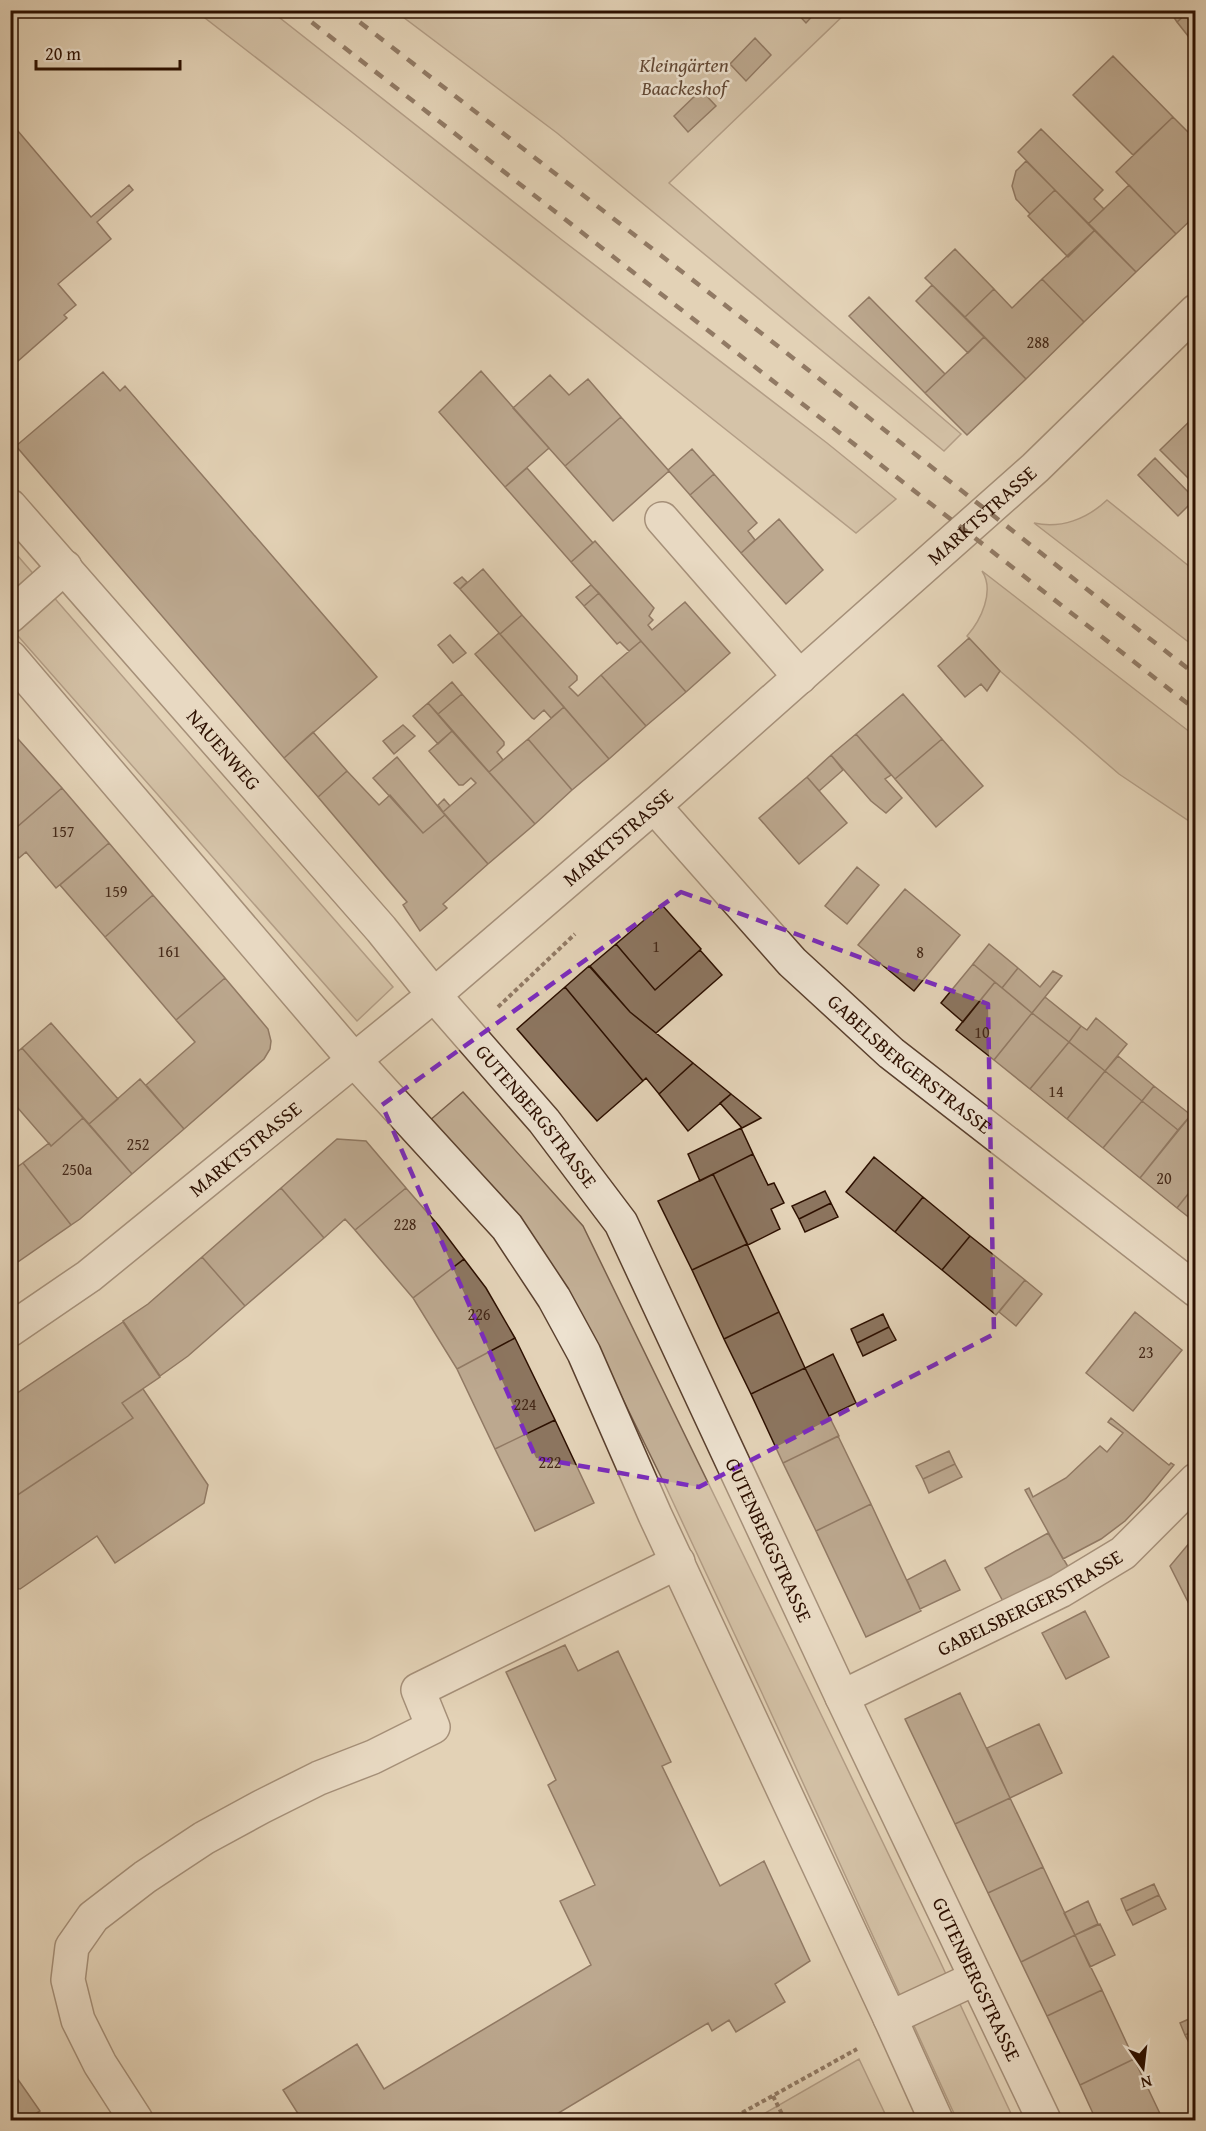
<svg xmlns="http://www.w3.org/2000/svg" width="1206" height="2131" viewBox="0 0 1206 2131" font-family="'Gentium Book Plus',serif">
<rect width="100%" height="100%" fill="#e3d2b7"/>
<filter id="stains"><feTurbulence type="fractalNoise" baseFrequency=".00333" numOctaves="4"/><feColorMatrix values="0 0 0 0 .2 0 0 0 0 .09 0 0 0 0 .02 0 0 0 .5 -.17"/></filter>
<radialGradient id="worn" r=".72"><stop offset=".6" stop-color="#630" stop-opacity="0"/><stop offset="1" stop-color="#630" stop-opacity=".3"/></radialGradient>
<path fill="#c4b198" stroke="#78604c" stroke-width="1.5" d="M196,11H271L562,240L827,443L896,499L856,533L348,129Z
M395,11H848L669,183L961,434L944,451L557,133Z
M1107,500L1195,571V647L1034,523C1061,529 1087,519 1107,500Z
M10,547L393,987L357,1021L11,628Z
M982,571L1195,736V825L1119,774L1000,671L967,636C981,620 995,591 982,571Z
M463,1092L583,1226L833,1739L938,1957L1014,2120H957L761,1691L665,1485L605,1363L429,1121Z
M859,2059L888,2120H753Z"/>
<path fill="#8c755f" stroke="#2d1000" stroke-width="1.5" d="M794,10H818L806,23Z
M1169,10H1190L1177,22Z
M1190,10H1196V46L1177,22Z
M755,38L771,55L746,81L730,64Z
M1113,56L1173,117L1133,155L1073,95Z
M701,90L716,106L688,132L674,116Z
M1173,117L1196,140V215L1176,234L1116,172Z
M12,124L91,217L129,185L133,190L97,222L111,239L58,284L76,305L64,315L67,318L10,368Z
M1041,129L1103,190L1094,199L1104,209L1088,224L1018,152Z
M1026,161L1055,190L1030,214L1016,199L1012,186L1016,171Z
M1129,185L1176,234L1136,272L1088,224Z
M1055,190L1095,230L1068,257L1028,216Z
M1095,230L1136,272L1084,322L1042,279Z
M955,249L994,289L965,317L925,278Z
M1042,279L1084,322L1026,379L965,317L994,289L1012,308Z
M932,285L984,337L968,353L916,301Z
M869,297L945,374L925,393L849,316Z
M984,337L1026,379L967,435L925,393Z
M481,371L549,448L505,487L439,412Z
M103,372L120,391L125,386L377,677L284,758L16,446Z
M550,375L569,395L588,379L621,417L565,466L513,408Z
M1195,416L1196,417V486L1160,450Z
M621,417L669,471L613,521L565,466Z
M692,449L714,474L690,495L668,470Z
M1155,458L1195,499L1178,516L1138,475Z
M527,468L593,543L571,562L505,487Z
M714,474L757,523L748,531L755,540L741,553L690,495Z
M779,519L823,570L786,604L741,553Z
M595,541L654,608L649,616L653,620L648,625L652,630L685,602L730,653L686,692L571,562Z
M483,569L522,615L500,634L460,589Z
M462,577L467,582L460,589L454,583Z
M591,585L599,593L584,606L576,597Z
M599,593L641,641L629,651L620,642L617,644L584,606Z
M522,615L577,676V680L569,687L578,696L601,675L646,726L609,759L500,634Z
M499,633L564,707L551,718L544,710L534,719L532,718L475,654Z
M450,635L466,653L453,663L438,645Z
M969,638L1000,671L987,691L981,684L965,697L938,666Z
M641,641L686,692L646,726L601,675Z
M452,682L462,694L438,714L428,703Z
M462,694L504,742V745L497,752L503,760L489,772L438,714Z
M903,694L942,739L895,779L856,734Z
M428,703L452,731L438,744L413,716Z
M564,707L609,759L572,790L528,739Z
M403,725L415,736L394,754L383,741Z
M10,730L62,788L10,833Z
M452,731L535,824L488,864L443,812L476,783L471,778L463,785H459L429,751Z
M313,732L347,771L318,797L284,758Z
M856,734L891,775L885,779L902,798L886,813L871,801L831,755Z
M528,739L572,790L535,824L489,772Z
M942,739L983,786L936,827L895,779Z
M831,755L843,770L819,791L807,777Z
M397,757L445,815L423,833L373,778Z
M347,771L379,805L390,795L423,833L445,815L488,864L443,904L447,908L420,931L403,905L407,902L318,797Z
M807,777L847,823L799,864L759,818Z
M62,788L109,843L56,888L26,852L19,858L10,848V833Z
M444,799L450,806L443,812L438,805Z
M109,843L153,895L105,937L60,885Z
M857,867L879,885L847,924L825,906Z
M905,889L960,935L914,991L858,945Z
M153,895L225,978L176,1020L105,937Z
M662,905L701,949L655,990L616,944Z
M616,944L655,990L700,950L722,975L656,1033L630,1012L590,966Z
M989,944L1018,968L1002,988L973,964Z
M973,964L995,982L963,1022L941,1003Z
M589,966L630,1012L693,1063L659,1094L646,1078L643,1081L565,987Z
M1018,968L1040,987L1053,971L1062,976L1032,1013L1002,988Z
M225,978L268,1029L271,1041L270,1049L264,1059L184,1129L146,1085L195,1042L176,1020Z
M995,982L1032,1013L994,1060L956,1030Z
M565,987L643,1081L597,1121L517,1029Z
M1045,997L1081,1026L1069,1042L1032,1013Z
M1032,1013L1069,1042L1030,1089L994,1060Z
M1096,1018L1127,1044L1105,1071L1069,1042L1081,1026L1087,1030Z
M51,1023L118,1099L89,1124L22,1048Z
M1069,1042L1105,1071L1067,1119L1030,1089Z
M22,1048L83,1118L51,1146L10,1099V1058Z
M1118,1056L1154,1086L1142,1101L1105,1071Z
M693,1063L731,1094L688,1131L659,1094Z
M1105,1071L1142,1101L1103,1148L1067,1119Z
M140,1079L184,1129L132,1174L89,1124Z
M1154,1086L1191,1115L1178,1130L1142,1101Z
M731,1094L761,1118L742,1128L720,1103Z
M1142,1101L1178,1130L1140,1178L1103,1148Z
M1191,1115L1196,1118V1132L1189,1140L1196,1145V1184L1177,1208L1140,1178Z
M83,1118L132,1174L80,1219L71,1225L23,1163L49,1143L51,1146Z
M741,1128L753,1154L700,1181L688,1154Z
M337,1139L366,1141L406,1188L355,1230L345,1219L324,1238L281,1188Z
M753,1154L768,1185L774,1183L784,1203L771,1209L780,1229L748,1245L713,1174Z
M874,1157L923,1197L895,1232L846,1192Z
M23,1163L71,1225L12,1266L10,1264V1172Z
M713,1174L747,1244L692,1270L658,1201Z
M1196,1184V1223L1177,1208Z
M281,1188L324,1238L245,1306L202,1257Z
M406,1188L439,1226L464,1259L413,1298L355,1230Z
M825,1191L831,1203L799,1219L792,1206Z
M923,1197L970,1236L942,1270L895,1232Z
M831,1203L838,1217L805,1232L799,1219Z
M970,1236L1025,1280L996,1315L942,1270Z
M747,1244L779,1312L724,1339L692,1270Z
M202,1257L245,1306L188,1356L160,1376L123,1321L148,1304Z
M464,1259L486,1288L515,1338L457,1369L413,1298Z
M1025,1280L1042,1294L1016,1326L999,1312Z
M779,1312L805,1368L751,1394L724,1339Z
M1135,1312L1182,1350L1133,1411L1086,1373Z
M883,1314L889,1327L857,1343L851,1329Z
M123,1322L160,1377L122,1403L133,1418L10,1500V1398Z
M889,1327L896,1340L863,1356L857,1343Z
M515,1338L555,1420L495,1449L457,1369Z
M833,1354L856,1403L829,1416L805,1368Z
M805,1368L839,1436L783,1463L751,1394Z
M143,1389L208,1485L204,1503L115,1563L97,1536L20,1589L10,1587V1500L133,1418L122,1403Z
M1111,1418L1169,1465L1171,1463L1174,1465L1145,1500L1125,1521L1101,1539L1063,1559L1025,1490L1029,1488L1033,1497L1066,1478L1100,1446L1107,1452L1123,1433L1108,1422Z
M555,1420L594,1503L535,1531L495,1449Z
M838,1436L871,1504L816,1531L783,1463Z
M949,1451L955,1464L923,1479L916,1466Z
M955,1464L962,1477L929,1493L923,1479Z
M871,1504L921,1611L866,1637L816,1531Z
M1048,1533L1070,1570L1005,1605L985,1568Z
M1196,1535V1618L1170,1566Z
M945,1560L960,1590L920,1609L907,1580Z
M1085,1611L1109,1657L1066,1679L1042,1633Z
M565,1645L578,1671L618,1651L671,1762L662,1766L720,1886L764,1861L810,1961L775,1984L785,2002L736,2032L729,2020L712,2031L708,2023L547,2120H302L283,2090L357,2044L384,2089L591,1965L560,1901L595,1885L548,1785L556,1780L506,1672Z
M960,1693L1010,1798L955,1824L905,1719Z
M1039,1724L1062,1773L1010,1798L987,1748Z
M1010,1798L1043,1867L988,1893L955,1824Z
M1043,1867L1075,1935L1021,1962L988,1893Z
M1154,1884L1159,1895L1126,1911L1121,1899Z
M1159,1895L1166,1909L1133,1925L1126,1911Z
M1088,1901L1098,1924L1075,1935L1064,1913Z
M1100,1924L1115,1955L1090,1967L1075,1935Z
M1075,1935L1102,1990L1047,2016L1021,1962Z
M1102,1990L1134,2059L1080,2085L1047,2016Z
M1196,2016V2030L1185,2035L1180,2023Z
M1196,2030V2046L1192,2048L1185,2035Z
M1134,2059L1163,2120H1096L1080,2085Z
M10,2068L40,2111L26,2120H10Z"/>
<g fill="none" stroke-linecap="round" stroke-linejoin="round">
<defs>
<g id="minor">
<path id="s1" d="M10,506L381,929L434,995L544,1121L621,1223L842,1697L1044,2120"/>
<path d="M662,519L800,677"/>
<path d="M10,616L65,567"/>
<path d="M10,657L355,1061L507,1227L554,1298L584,1353L655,1515L890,2018L936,2120"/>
<path id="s2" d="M654,806L792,962L891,1053L1196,1290"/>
<path id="s3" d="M10,1330L89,1276L434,995L654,806L1035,468L1196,311"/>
<path id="s4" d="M842,1697L1060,1591L1123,1553L1196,1480"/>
<path d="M890,2018L976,1978"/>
<path d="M136,2120L100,2064L78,2020L68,1980L72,1947L93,1917L145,1877L204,1838L261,1807L319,1778L373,1757L433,1727L418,1690L678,1562"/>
</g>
</defs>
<use href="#minor" stroke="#5a402e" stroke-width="36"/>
<path stroke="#2d1000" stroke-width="4" stroke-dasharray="4.5 3" stroke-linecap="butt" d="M520,12L521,10
M498,1007L575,934
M773,2096L785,2120
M729,2120L857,2049"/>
<use href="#minor" stroke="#ede2d0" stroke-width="33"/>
<path stroke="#2d1000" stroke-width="4.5" stroke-dasharray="10 10" stroke-linecap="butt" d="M296,10L1196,710
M344,10L765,336L1196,675"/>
</g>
<path d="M0 0H1206V2131H0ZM681,892L988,1004L994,1334L699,1487L536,1458L382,1105Z" fill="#e3d2b7" fill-opacity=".55" fill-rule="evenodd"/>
<path fill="none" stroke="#7b2cbf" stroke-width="4.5" stroke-dasharray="12 8" stroke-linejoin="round" d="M681,892L988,1004L994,1334L699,1487L536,1458L382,1105Z"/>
<g text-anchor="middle" stroke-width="5" stroke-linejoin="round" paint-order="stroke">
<g font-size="16" fill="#452918">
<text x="1038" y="348">288</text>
<text x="63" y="837">157</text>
<text x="116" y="897">159</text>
<text x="656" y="952">1</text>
<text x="169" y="957">161</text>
<text x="920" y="958">8</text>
<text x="982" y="1038">10</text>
<text x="1056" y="1097">14</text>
<text x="138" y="1150">252</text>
<text x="77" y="1175">250a</text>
<text x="1164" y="1184">20</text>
<text x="405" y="1230">228</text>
<text x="479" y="1320">226</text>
<text x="1146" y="1358">23</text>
<text x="525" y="1410">224</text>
<text x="550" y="1468">222</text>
</g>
<g font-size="20" font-style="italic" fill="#624835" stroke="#ede2d0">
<text x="684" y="72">Kleingärten<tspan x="684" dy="23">Baackeshof</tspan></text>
</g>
<g font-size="20" fill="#2d1000" stroke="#ede2d0">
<text dy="7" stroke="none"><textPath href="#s3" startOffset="1269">MARKTSTRASSE</textPath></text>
<text dy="7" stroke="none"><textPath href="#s1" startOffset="324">NAUENWEG</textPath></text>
<text dy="7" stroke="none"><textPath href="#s3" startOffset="783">MARKTSTRASSE</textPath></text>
<text dy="7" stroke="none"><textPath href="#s2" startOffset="364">GABELSBERGERSTRASSE</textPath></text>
<text dy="7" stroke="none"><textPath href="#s1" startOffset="806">GUTENBERGSTRASSE</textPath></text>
<text dy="7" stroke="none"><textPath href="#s3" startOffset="297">MARKTSTRASSE</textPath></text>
<text dy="7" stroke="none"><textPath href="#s1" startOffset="1292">GUTENBERGSTRASSE</textPath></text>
<text dy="7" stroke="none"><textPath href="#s4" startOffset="210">GABELSBERGERSTRASSE</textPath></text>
<text dy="7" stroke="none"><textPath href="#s1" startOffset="1778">GUTENBERGSTRASSE</textPath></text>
</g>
</g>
<rect width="1206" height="2131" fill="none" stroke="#e3d2b7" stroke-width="36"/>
<rect x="12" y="12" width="1182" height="2107" fill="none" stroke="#2d1000" stroke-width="3"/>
<rect x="18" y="18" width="1170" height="2095" fill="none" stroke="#2d1000" stroke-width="1.5"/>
<g transform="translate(1143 2068) rotate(166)" stroke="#ede2d0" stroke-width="4.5" paint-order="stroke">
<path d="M0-4.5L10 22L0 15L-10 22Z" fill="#2d1000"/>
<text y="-9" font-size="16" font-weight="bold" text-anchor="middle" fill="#2d1000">N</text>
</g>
<path d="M36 60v9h144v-9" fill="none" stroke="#2d1000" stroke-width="3"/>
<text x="45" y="60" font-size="18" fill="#2d1000" stroke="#ede2d0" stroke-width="4.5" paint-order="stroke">20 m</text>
<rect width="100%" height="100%" filter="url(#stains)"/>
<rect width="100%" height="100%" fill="url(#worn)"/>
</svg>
